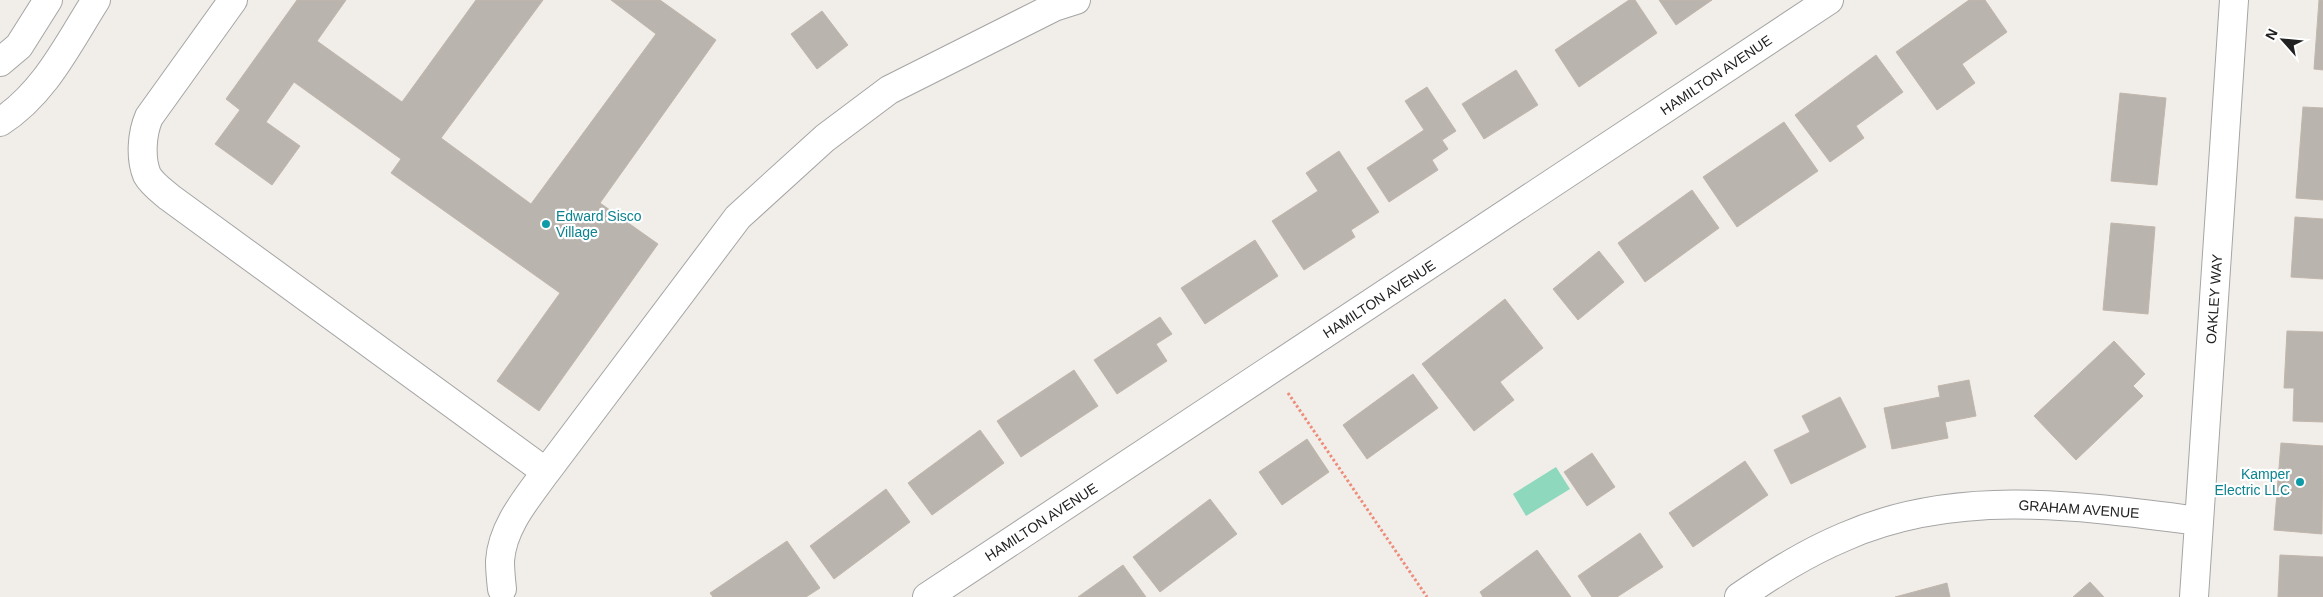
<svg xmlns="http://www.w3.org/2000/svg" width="2323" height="597" viewBox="0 0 2323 597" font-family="Helvetica,sans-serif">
<rect width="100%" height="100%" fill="#f1eee9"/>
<path fill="#8ed8be" d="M1556,467L1570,489L1526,516L1513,494Z"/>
<path fill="#bab4ae" stroke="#c1b6ac" d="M297,0H346L317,41L402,102L476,0H543L441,138L531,204L656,34L611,0H660L716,40L600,203L658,244L539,411L497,381L560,293L391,173L401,159L294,82L266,122L300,146L272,185L215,144L240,110L226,99Z
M1629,0H1635L1657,33L1579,87L1555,50Z
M1659,0H1712L1676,25Z
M1969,0H1985L2007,32L1962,64L1975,83L1937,110L1896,52Z
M2319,0H2323V70L2314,69Z
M822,11L848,45L817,69L791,34Z
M1876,55L1903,92L1856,126L1864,138L1830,162L1795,115Z
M1516,70L1538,105L1484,139L1462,104Z
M1427,87L1456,131L1442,140L1448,149L1432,160L1438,170L1389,202L1367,168L1424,130L1405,101Z
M2120,93L2166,98L2157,185L2111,181Z
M2303,107L2323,108V200L2296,198Z
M1784,122L1818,171L1737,227L1703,177Z
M1339,151L1379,212L1351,230L1355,237L1304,270L1272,221L1318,191L1306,173Z
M1692,190L1719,228L1645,282L1618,243Z
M2295,217L2323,219V279L2291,277Z
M2111,223L2155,227L2148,314L2103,310Z
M1255,240L1278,276L1205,324L1181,288Z
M1599,251L1624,282L1578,320L1553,289Z
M1505,299L1543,348L1500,382L1514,400L1474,431L1422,364Z
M1160,317L1172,334L1156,344L1167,361L1117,394L1094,360Z
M2287,331L2323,332V422L2293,421L2294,388H2284Z
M2114,341L2145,374L2133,386L2143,396L2076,460L2034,416Z
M1074,370L1098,406L1021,457L997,421Z
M1413,374L1438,408L1367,459L1343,425Z
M1969,380L1976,416L1945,422L1948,438L1892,449L1884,408L1940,397L1938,386Z
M1840,397L1866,447L1791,484L1774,450L1810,432L1802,416Z
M980,430L1004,463L932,515L908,483Z
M1307,439L1329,472L1282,505L1259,472Z
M2281,443L2323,446L2322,534L2274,530Z
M1592,453L1615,487L1587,506L1564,472Z
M1745,461L1768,495L1693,547L1669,513Z
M886,489L910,522L834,579L810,546Z
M1210,499L1237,534L1160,592L1133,557Z
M1640,533L1663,567L1617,597H1592L1578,576Z
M787,541L820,588L806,597H713L710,593Z
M1537,550L1571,597H1483L1480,592Z
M2280,555L2323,557V597H2278Z
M1123,565L1146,597H1078Z
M2090,582L2104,597H2073Z
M1947,583L1950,597H1895Z"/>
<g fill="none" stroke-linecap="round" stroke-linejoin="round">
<defs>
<path id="minor" d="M233,0L149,117C142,133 140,158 147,175C152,184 162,191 169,197L546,472L738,217L825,138L889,90L1054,7L1076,0
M0,62L19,46L48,0
M0,122C45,93 68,44 96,0
M502,589C501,580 500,570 500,561C502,527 527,498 546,472
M927,597L1829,0
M1739,597C1773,574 1806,553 1844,537C1957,487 2082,506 2199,521
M2194,597L2234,0"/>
</defs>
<use href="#minor" stroke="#a5a5a5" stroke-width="30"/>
<path stroke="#ee8c7c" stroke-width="3" stroke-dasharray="2.5 2.5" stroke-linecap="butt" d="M1288,393L1427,597"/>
<use href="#minor" stroke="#fff" stroke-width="28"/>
</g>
<g fill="#0f9aa8" stroke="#fff" stroke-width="2">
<circle cx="546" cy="224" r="5"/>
<circle cx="2300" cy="482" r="5"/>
</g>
<g text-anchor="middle" stroke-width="4.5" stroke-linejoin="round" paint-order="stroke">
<g font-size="14" fill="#212121" stroke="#fff">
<text transform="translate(1716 75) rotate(-34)" y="5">HAMILTON AVENUE</text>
<text transform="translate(1379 299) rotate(-33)" y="5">HAMILTON AVENUE</text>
<text transform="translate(2214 299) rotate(-86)" y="5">OAKLEY WAY</text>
<text transform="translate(2079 509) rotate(4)" y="5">GRAHAM AVENUE</text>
<text transform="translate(1041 522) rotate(-33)" y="5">HAMILTON AVENUE</text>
</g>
<g font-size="14" fill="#0d838f" stroke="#fff" text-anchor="start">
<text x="556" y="221">Edward Sisco<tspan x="556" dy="16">Village</tspan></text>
<text x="2290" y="479" text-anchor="end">Kamper<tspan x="2290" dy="16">Electric LLC</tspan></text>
</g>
</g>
<g transform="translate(2283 40) rotate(297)" stroke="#ffffff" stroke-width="4" paint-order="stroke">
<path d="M0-4L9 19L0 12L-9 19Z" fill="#212121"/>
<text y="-8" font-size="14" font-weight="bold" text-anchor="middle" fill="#212121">N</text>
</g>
</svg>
